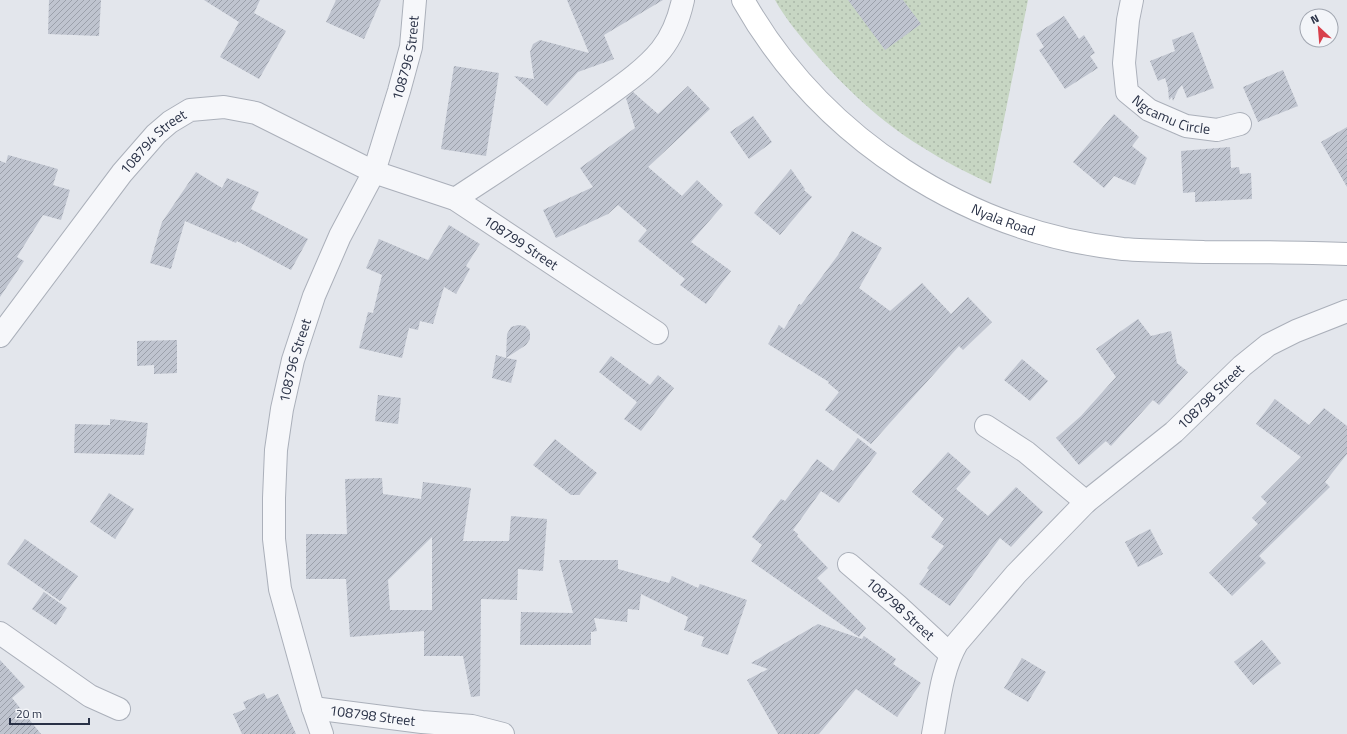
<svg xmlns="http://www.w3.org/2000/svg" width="1347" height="734" viewBox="0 0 1347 734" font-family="'Titillium Web',sans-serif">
<defs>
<pattern id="grass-dots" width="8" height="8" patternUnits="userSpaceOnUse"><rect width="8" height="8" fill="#c7d6c3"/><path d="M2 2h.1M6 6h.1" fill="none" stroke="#abb8a9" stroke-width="1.8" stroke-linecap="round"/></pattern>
<pattern id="building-hatch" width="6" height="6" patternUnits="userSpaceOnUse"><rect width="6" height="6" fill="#bfc4cf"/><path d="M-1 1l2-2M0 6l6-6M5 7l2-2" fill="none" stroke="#9ba0aa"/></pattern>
</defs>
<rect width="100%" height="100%" fill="#e3e6ec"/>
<path fill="url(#grass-dots)" d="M775,0H1028L991,184C967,173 944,161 922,147C881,122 844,87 813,51C799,35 785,18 775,0Z"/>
<path fill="url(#building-hatch)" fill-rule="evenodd" d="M49,0H101L99,36L48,34Z
M204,0H260L254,13L286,31L259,79L220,57L239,22Z
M336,0H381L364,39L326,22Z
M567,0H663L604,35L614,59L578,72L547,106L514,76L534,79L530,52L533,44L540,40L589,53Z
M848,0H903L921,24L885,50Z
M1064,16L1079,39L1084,35L1095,53L1090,56L1098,68L1065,89L1039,50L1044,47L1036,34Z
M1193,32L1214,88L1187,98L1182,85L1178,90L1173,101L1172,97L1169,100L1168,88L1165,78L1158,81L1150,61L1175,51L1172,40Z
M454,66L499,73L486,156L441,149Z
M1283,70L1298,106L1258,122L1243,87Z
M688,86L710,109L648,167L682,196L697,180L723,205L691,242L731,271L706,304L680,285L685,279L638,241L647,230L618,205L608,214L556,238L543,210L593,187L580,168L635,128L626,98L633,92L658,114Z
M1114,114L1139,137L1132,146L1147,158L1135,185L1114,176L1104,188L1073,162Z
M753,116L772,142L749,159L730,132Z
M1347,127V187L1321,142Z
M1230,147L1231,168L1239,167L1240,174L1251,173L1252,199L1195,202V192L1183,193L1181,151Z
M8,155L58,169L53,185L70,190L61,220L43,215L17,257L24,261L0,297V161L6,163Z
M791,169L805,189L804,190L812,197L780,235L754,213Z
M196,172L222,188L227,178L259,192L251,209L308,239L291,270L237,241L236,243L185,221L171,269L150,263L162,222Z
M449,225L480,244L466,266L470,269L456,294L444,287L433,324L420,321L418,330L409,328L402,358L359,348L368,312L373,313L382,275L366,268L379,239L428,260Z
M852,231L882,248L859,288L890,311L922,283L951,314L968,297L992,322L963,350L959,346L871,444L825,410L839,392L828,383L829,382L768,344L779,325L784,329L799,304L801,305L838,255Z
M1138,319L1151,336L1171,331L1177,363L1188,372L1159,405L1153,400L1111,446L1106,441L1079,465L1056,438L1081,416L1116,377L1096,349Z
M518,325L525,326L528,329L530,332V339L526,345L506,358L517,360L511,383L492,378L496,355L506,358L507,334L511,327Z
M177,340V373L154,374V365L137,366V341Z
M611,356L650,385L658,375L674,388L641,431L624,419L637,402L599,372Z
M1022,359L1048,381L1030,401L1004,380Z
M378,395L401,398L398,424L375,421Z
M1275,399L1309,425L1324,408L1347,426V454L1325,482L1330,487L1259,556L1266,563L1232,596L1209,573L1258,524L1252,518L1267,503L1261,497L1301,457L1256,424Z
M110,419L148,423L144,455L74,453L75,424L110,425Z
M858,438L877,453L839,503L821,491L793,530L798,534L797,536L828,568L817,578L866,628L859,637L751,561L762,545L752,537L781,499L785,501L817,459L833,471Z
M555,439L597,473L579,495H571L533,465Z
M948,452L971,472L956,489L988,516L1016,487L1043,512L1011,547L1000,538L950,606L919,584L929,570L927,568L944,546L931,537L944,519L912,492Z
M382,478L383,494L421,499L423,482L471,488L463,541H509L511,516L547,519L543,571L518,569L517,600L481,599L480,696L471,697L463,656H424V631L350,637L346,579H306V534H347L345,479ZM432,537V610H390L388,580Z
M109,493L134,509L115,539L90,522Z
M1150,529L1163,554L1138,567L1125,542Z
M25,539L78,576L60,601L7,564Z
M559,560H618V569L669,583L672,576L698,588L700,584L747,600L728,655L701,646L704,637L684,630L688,617L641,594L639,610L628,609L627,622L594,618L597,631L591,632V645H520L521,612L573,613Z
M44,592L67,608L56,625L32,609Z
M818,624L862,639L864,636L896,659L893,664L921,683L897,717L856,689L819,734H778L747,680L768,669L751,663Z
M1262,640L1281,663L1253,685L1234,662Z
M1022,658L1046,672L1028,702L1004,688Z
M0,660L25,687L12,698L41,734H0Z
M264,693L267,699L278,694L296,734H242L233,714L246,709L243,702Z"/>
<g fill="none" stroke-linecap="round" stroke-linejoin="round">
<defs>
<g id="street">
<path id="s1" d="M1132,0L1128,20L1124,63L1127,92L1149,110L1186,126L1217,130L1240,124"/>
<path d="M455,199C502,168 550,137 596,104C618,88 644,71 661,50C673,35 679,18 683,0"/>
<path id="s2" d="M0,336L122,173L156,134L170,122L190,110L224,107L256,113L374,172L455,199L657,333"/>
<path d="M986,426L1026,452L1086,502"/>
<path id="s3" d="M849,564L897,605L950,654"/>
<path d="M0,633L90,696L119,709"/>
<path id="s4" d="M313,708L422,722L472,726L503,734"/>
<path id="s5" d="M322,734L313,708L280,589L274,539V498L276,450L282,409L293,360L314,296L340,236L374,172L399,91L411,47L415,0"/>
<path id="s6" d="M933,734C939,703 941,671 957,643L1016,574L1086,502L1174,432L1242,366L1268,345L1296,331L1347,311"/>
</g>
<g id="secondary">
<path id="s7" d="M743,0C821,138 966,232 1123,249C1150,251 1177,251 1204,252C1251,252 1299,252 1347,254"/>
</g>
</defs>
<use href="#street" stroke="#abb0ba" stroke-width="24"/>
<use href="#secondary" stroke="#abb0ba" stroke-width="24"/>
<use href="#street" stroke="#f6f7fa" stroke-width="22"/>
<use href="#secondary" stroke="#fff" stroke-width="22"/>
</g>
<g text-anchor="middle" stroke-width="3" stroke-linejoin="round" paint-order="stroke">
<g font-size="14" fill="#293146" stroke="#f3f5f9">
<text dy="5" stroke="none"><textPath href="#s5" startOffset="706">108796 Street</textPath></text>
<text dy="5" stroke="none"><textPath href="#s1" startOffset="144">Ngcamu Circle</textPath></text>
<text dy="5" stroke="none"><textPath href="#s2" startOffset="248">108794 Street</textPath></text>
<text dy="5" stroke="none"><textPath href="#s7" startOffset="348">Nyala Road</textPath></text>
<text dy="5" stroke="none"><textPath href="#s2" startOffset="660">108799 Street</textPath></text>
<text dy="5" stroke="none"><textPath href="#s5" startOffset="382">108796 Street</textPath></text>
<text dy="5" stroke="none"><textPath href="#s6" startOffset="449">108798 Street</textPath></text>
<text dy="5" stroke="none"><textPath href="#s3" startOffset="68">108798 Street</textPath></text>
<text dy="5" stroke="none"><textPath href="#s4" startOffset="60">108798 Street</textPath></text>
</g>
</g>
<g transform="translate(1319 28) rotate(334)"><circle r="19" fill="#f3f5f9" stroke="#a2a7b1"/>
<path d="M0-3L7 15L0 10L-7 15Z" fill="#d8404c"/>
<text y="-6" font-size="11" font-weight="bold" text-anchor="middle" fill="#293146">N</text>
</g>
<path d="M10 718v6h79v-6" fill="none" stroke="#293146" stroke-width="2"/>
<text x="16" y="718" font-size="12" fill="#293146" stroke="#f3f5f9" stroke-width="3" paint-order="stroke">20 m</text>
</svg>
